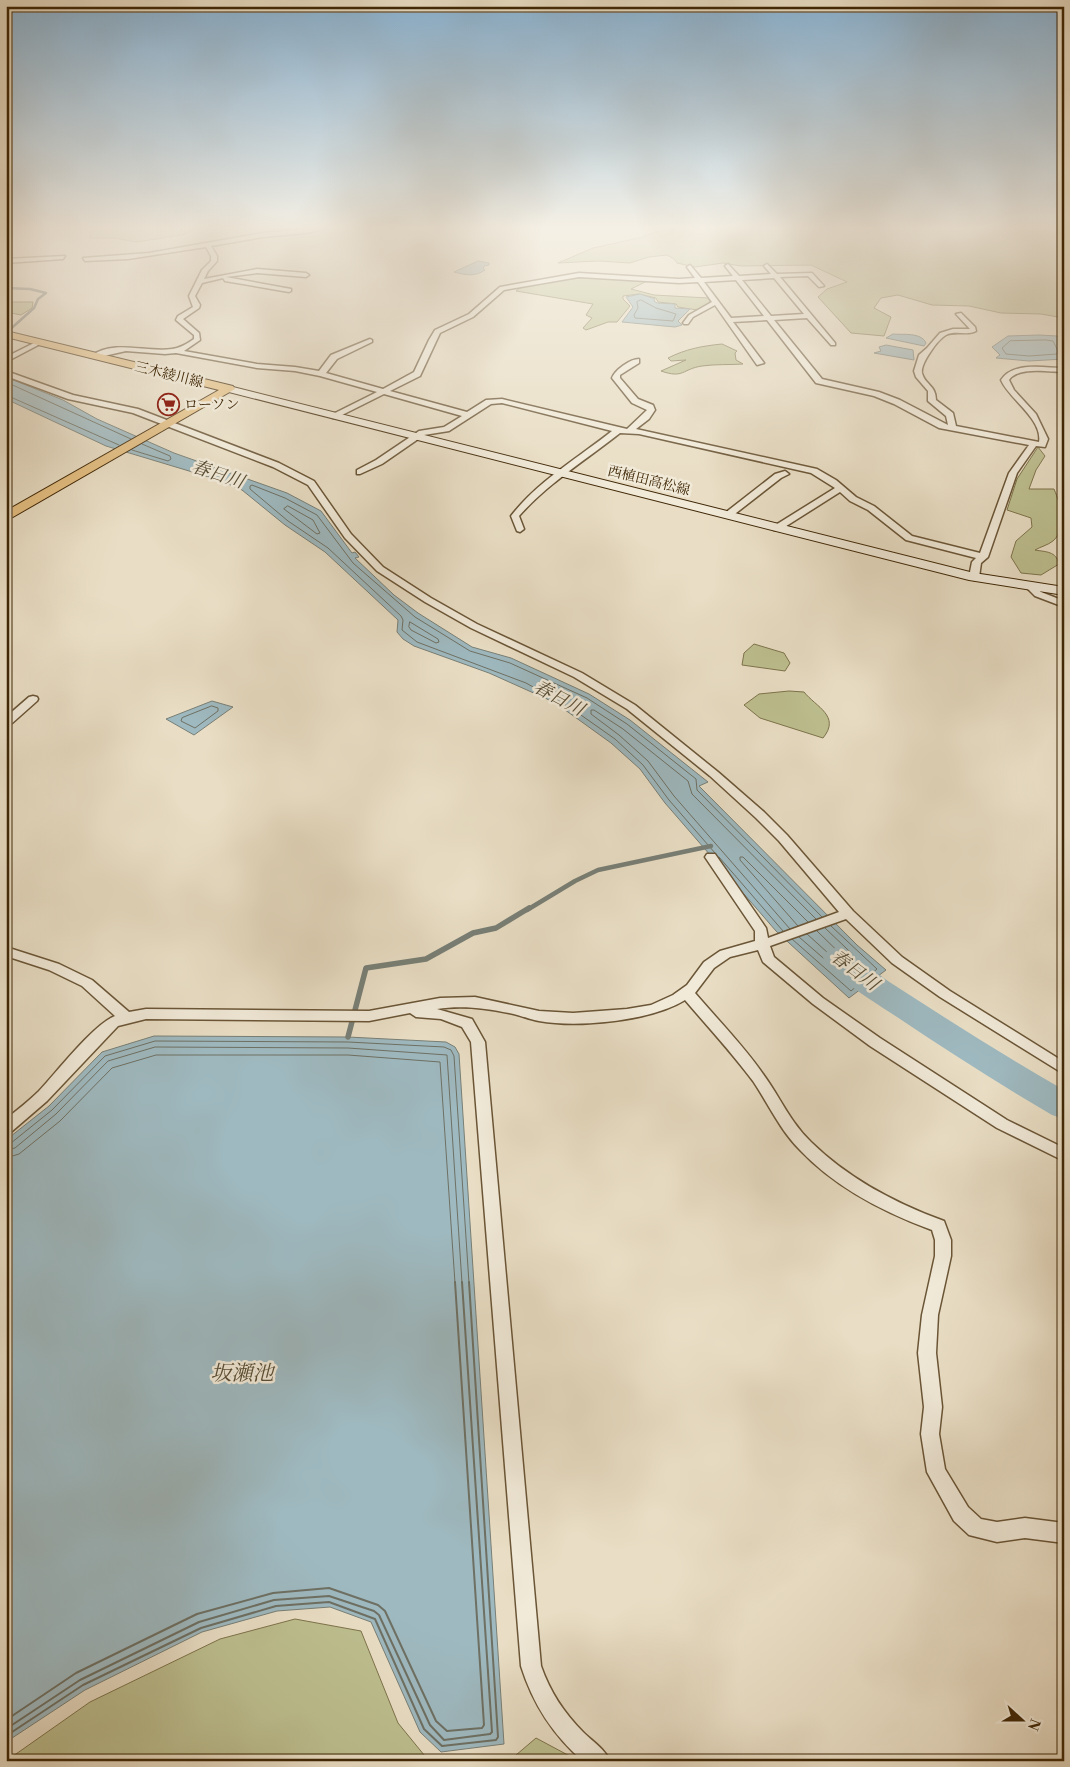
<svg xmlns="http://www.w3.org/2000/svg" width="1070" height="1767" viewBox="0 0 1070 1767" font-family="'Libre Bodoni','Noto Serif JP',serif">
<rect width="100%" height="100%" fill="#e9dec5"/>
<filter id="stains"><feTurbulence type="fractalNoise" baseFrequency=".004" numOctaves="4"/><feColorMatrix values="0 0 0 0 .2 0 0 0 0 .09 0 0 0 0 .02 0 0 0 .5 -.17"/></filter>
<radialGradient id="worn" r=".72"><stop offset=".6" stop-color="#630" stop-opacity="0"/><stop offset="1" stop-color="#630" stop-opacity=".3"/></radialGradient>
<path fill="#bdbf90" stroke="#7e734b" d="M91,228H198L182,235L136,242L114,238H90Z
M668,228H1064V318L1041,314L1001,313L969,306L932,305L898,295L881,298L874,308L891,317L884,336L851,333L818,297L827,289L847,282L811,265L741,266L723,263L695,267L677,263L674,259L667,255L649,257L630,263L598,261L558,263L593,248L639,238Z
M587,276L647,281L631,289L654,295L708,298L710,302L697,310L678,307L676,304L658,302L656,298L639,294L623,296V299L630,306L617,322H608L586,330L583,328L592,318L586,315L593,304L516,291L523,286Z
M11,302H33L32,308L21,315L11,313L6,304Z
M722,344L737,351L735,353L736,360L743,364C730,365 715,364 702,366C682,369 684,379 661,371L686,360L671,361L668,358C686,349 702,346 722,344Z
M1038,447L1045,456L1036,470L1029,489H1054C1061,506 1069,526 1053,541C1048,545 1040,547 1035,550C1046,552 1056,551 1059,564L1041,575L1021,573L1011,557L1016,541L1032,527L1031,518L1007,510L1017,479Z
M754,644L784,653L790,663L785,671L742,665L744,653Z
M789,691L804,692C816,707 841,716 823,738L760,718L744,705L759,694Z
M295,1619L361,1631L398,1723L429,1761H6L90,1702L220,1639Z
M536,1738L579,1761H509Z"/>
<path fill="#9eb9c0" stroke="#787f76" d="M478,261L489,263V265L484,266L483,268L485,270C475,277 465,275 454,272Z
M640,294L655,299L654,301L657,303L675,304V308L690,309L678,321L682,325L675,327L622,322L633,307L626,297Z
M893,334C903,335 921,332 926,343L924,346L886,338Z
M1039,335L1057,336L1061,338L1058,340L1064,349V359L1029,361L996,358L1000,355L992,347L1008,336Z
M886,345L913,350L914,360L874,353L881,351L879,347Z
M6,377L63,400L97,419L174,453L287,493L321,511L352,553L355,552L359,557L355,558L394,595L418,613L472,647L511,658L589,694L630,720L708,782L699,786L857,945L886,970L849,998L776,931L665,803L640,769L611,743L568,712L547,699L489,673L414,646L403,639L397,632L398,620L325,552L285,525L242,490L219,480L106,446L6,399Z
M212,701L233,707L194,735L166,719Z
M154,1036L348,1037L446,1042L455,1047L459,1054L504,1744L441,1752L420,1732L371,1622L330,1607L277,1611L202,1632L85,1690L6,1742V1140L49,1106L102,1052Z"/>
<g fill="none" stroke-linecap="round" stroke-linejoin="round">
<path stroke="#6e7063" stroke-width="1" d="M641,300L656,308L676,314L673,321L635,318L634,315L638,308L637,302Z
M1046,340L1053,341L1058,351L1057,354L1029,356L1006,354L1002,348L1010,341Z
M6,382L131,439
M6,395L119,445
M132,450L168,461L171,459L170,456L142,444
M288,506L313,520L320,533L317,534L284,509Z
M410,622L438,639L439,642L436,643L411,630L409,627Z
M212,706L218,708V711L195,728L181,721L182,718Z
M715,853L669,800L643,765L615,739L571,708L526,683L417,642L402,630L403,620L401,616L328,548L288,521L250,489V486L252,485L285,498L317,515L353,563L415,617L470,651L510,663L587,698L627,724L696,779L697,790L822,917
M719,857L783,931
M798,926L740,860V857H743L808,922
M790,929L674,796L648,761L619,735L591,714V710H594L623,729L688,781L692,794L816,919
M807,934L849,972L854,971V967L817,931
M799,937L851,982L866,971L867,968L825,928
M792,939L851,991L877,969L831,926
M6,1144L11,1143L52,1110L105,1056L155,1041L348,1042L444,1047L451,1050L454,1056L469,1283
M6,1150L15,1148L56,1114L108,1061L155,1047L348,1048L447,1055L462,1283
M6,1158L19,1154L60,1121L112,1068L156,1055H348L440,1062L455,1283"/>
<path stroke="#6e7063" stroke-width="2" d="M6,1720L76,1673L197,1614L273,1593L329,1588L378,1605L385,1611L436,1721L447,1731L482,1728L484,1725L455,1282
M6,1729L80,1680L199,1622L274,1600L329,1596L374,1611L379,1615L430,1725L444,1740L490,1734L492,1732L462,1282
M6,1736L83,1685L201,1628L276,1606L329,1602L375,1619L424,1729L442,1746L496,1740L498,1737L469,1282"/>
<path stroke="#787f76" stroke-width="2.5" d="M6,288L30,289L46,293L38,299L34,308L6,333"/>
<path stroke="#787f76" stroke-width="4.5" d="M527,910L575,881L598,870L711,846"/>
<path stroke="#787f76" stroke-width="5.5" d="M348,1037L366,968L426,959L473,933L496,928L529,908"/>
<path fill="#9eb9c0" fill-rule="evenodd" d="M838,947C859,953 873,972 891,983C948,1020 1005,1056 1064,1090V1119L1052,1115C999,1084 948,1051 897,1017C876,1003 835,979 823,958L827,951Z"/>
<defs>
<path id="minor" d="M316,228H326L306,233L263,237L211,246L217,256V261L208,271L204,279L257,269L306,273L309,275L306,277L257,273L226,277L291,289V291L289,292L225,281L223,278L202,283L195,296L200,305L199,308L183,319L199,333L200,340L184,351L257,364L295,367L319,371L331,355L370,339L372,340V342L337,359L326,373L383,389L414,372L429,340L435,330L469,314L500,287L579,273L679,279L695,278L687,267L690,265L701,278L733,276L725,266L728,264L739,276L771,274L764,266L767,264L777,274L812,273L824,286L819,287L808,276L780,277L835,343V345H831L807,318L774,320L822,379L879,392L900,400L948,425L946,416L928,401V391L916,377L914,371L919,355L927,348L940,333L953,329H970L956,314L961,313L975,327L976,331C968,336 955,330 946,335C938,339 920,364 922,373C925,385 936,385 936,400L953,413L956,426L1039,442C1043,419 1009,399 1001,380C1014,361 1044,368 1064,368V372C1049,372 1018,366 1009,380L1014,390L1036,414L1048,439L1045,447L1036,446L1017,473L988,557L981,563L979,577L974,580L969,577L972,562L976,558L906,540L868,510L850,501L840,492L780,530H774V526L835,488L811,473L639,434L620,433C586,460 548,483 519,516L524,529L520,532L517,531L511,516C538,481 578,458 612,431L502,403L491,404L449,431L424,435L382,464L360,474H357V470L376,460L419,431L444,427L462,416L384,394L336,418H333V414L377,392L320,376L295,371L257,368L176,353L165,354L126,351L95,358L91,356C115,339 146,353 172,349C180,348 187,344 194,339V335L176,320L178,316L193,307L189,296L202,270L211,261V256L206,247L128,259L85,261L83,258L149,253L263,233ZM579,277L679,283L698,282L712,302L689,315L683,323L684,324H688L693,317L715,305L757,365L764,363L733,322L767,320L816,383L874,396L894,404L939,428L1029,445L1009,473L980,553L912,536L874,506L856,497L836,480L817,469L636,429L649,419L655,410L653,405L638,399L620,378V375L639,363V359C630,359 615,370 612,378L632,403L647,410L627,429L502,399L486,400L467,412L390,391L420,376L440,333L473,317L504,290ZM774,278L804,314L771,316L742,280ZM736,280L764,316L731,318L704,282Z
M65,256L63,259L6,263V259Z
M38,341L44,342L6,362V357Z
M6,371L73,395L138,409L279,463L314,481L351,534L383,567L431,598L477,624L582,673L635,705L718,772L764,812L787,835L853,911L902,957L950,991L1064,1062V1074L940,997L892,963L846,919L770,946L774,957L823,998L880,1038L1007,1120L1064,1148V1161L997,1128L870,1046L813,1004L763,962L758,950L730,957L714,968L695,993C718,1020 743,1045 763,1074C780,1097 790,1122 811,1142C849,1179 895,1203 944,1221L951,1240V1256L938,1315L936,1353L942,1407L939,1434L945,1469L968,1507L981,1519L997,1522L1025,1518L1064,1523V1543L1025,1538L997,1542L969,1535L954,1521L927,1472L921,1434L924,1407L918,1353L922,1315L935,1256V1240L932,1230C883,1212 836,1188 800,1150C780,1130 769,1105 753,1081C732,1053 708,1027 685,1000C651,1021 578,1028 539,1021C529,1019 519,1015 509,1013C486,1008 460,1005 437,1009L472,1019L485,1042L541,1666C550,1692 564,1713 583,1732C592,1741 605,1749 610,1761H583C552,1734 533,1704 521,1666L471,1042L462,1027L441,1019L416,1017L410,1013L369,1021L146,1019L118,1026L47,1101L11,1132L6,1134V1119C17,1110 29,1101 39,1091C56,1073 94,1024 115,1016L82,986L49,970L6,956V947L59,964L92,980L129,1012L146,1009L369,1011L440,998L475,997L539,1011L573,1013L627,1009L651,1005L673,995L687,985L704,962L720,951L755,941V931L705,857L707,854H715L766,928L768,938L839,912L779,841L756,818L710,776L627,709L574,677L471,628L425,602L377,571L345,538L308,485L273,467L133,413L68,399L6,376Z
M785,471L789,474L781,478L731,517H725V513L775,474Z
M1031,584L1041,592L1064,601V607L1035,596L1026,587Z
M33,696L37,697L38,699L37,701L10,725L6,726V717L29,697Z"/>
<path id="secondary" d="M229,386L974,573L1064,587V595L969,580L225,391L224,389Z"/>
<path id="primary" d="M6,331L233,386L235,389L6,521V511L219,390L6,337Z"/>
</defs>
<use href="#minor" stroke="#6a5536" stroke-width="3"/>
<use href="#secondary" stroke="#3f2706" stroke-width="2"/>
<use href="#primary" stroke="#3f2706" stroke-width="2"/>
<use href="#minor" fill="#f1ead9" fill-rule="evenodd"/>
<use href="#secondary" fill="#f1ead9" fill-rule="evenodd"/>
<use href="#primary" fill="#e4bf82" fill-rule="evenodd"/>
</g>
<linearGradient id="sky" x2="0" y2="1"><stop stop-color="#8ab6d8"/><stop offset="0.48" stop-color="#f5f0e5"/><stop offset="1" stop-color="#f5f0e5" stop-opacity="0"/></linearGradient>
<rect width="1070" height="475" fill="url(#sky)"/>
<defs>
<symbol id="supermarket-ring" viewBox="-11 -11 22 22"><circle r="9.5" fill="#f1ead9" stroke="#8f2418" stroke-width="1.5"/><path d="M-6-5.5h2.5l.6 2H6L4.5 2H-2.5L-4.4-4H-6ZM-1.5 3.2a1.3 1.3 0 1 0 .1 0ZM3 3.2a1.3 1.3 0 1 0 .1 0Z" fill="#8f2418"/></symbol>
</defs>
<g fill-rule="evenodd">
<use href="#supermarket-ring" x="156" y="392" width="25" height="25"/>
</g>
<g text-anchor="middle" stroke-width="5" stroke-linejoin="round" paint-order="stroke">
<g font-size="14" fill="#3f2706" stroke="#f1ead9">
<text transform="translate(169 374) rotate(14)" y="5">三木綾川線</text>
<text transform="translate(649 480) rotate(14)" y="5">西植田高松線</text>
</g>
<g font-size="14" fill="#3f2706" stroke="#f1ead9" text-anchor="start">
<text x="184" y="409">ローソン</text>
</g>
<g font-size="18" font-style="italic" fill="#574c34" stroke="#f1ead9">
<text transform="translate(218 474) rotate(18)" y="6">春日川</text>
<text transform="translate(559 698) rotate(28)" y="6">春日川</text>
<text transform="translate(855 970) rotate(37)" y="6">春日川</text>
</g>
<g font-size="21" font-style="italic" fill="#574c34" stroke="#f1ead9">
<text x="242" y="1380">坂瀬池</text>
</g>
</g>
<rect width="1070" height="1767" fill="none" stroke="#e9dec5" stroke-width="25"/>
<rect x="8" y="8" width="1055" height="1752" fill="none" stroke="#3f2706" stroke-width="2.5"/>
<rect x="12" y="12" width="1045" height="1742" fill="none" stroke="#3f2706"/>
<g transform="translate(1022 1720) rotate(111)" stroke="#f1ead9" stroke-width="4" paint-order="stroke">
<path d="M0-4L9 19L0 12L-9 19Z" fill="#3f2706"/>
<text y="-8" font-size="14" font-weight="bold" text-anchor="middle" fill="#3f2706">N</text>
</g>
<rect width="100%" height="100%" filter="url(#stains)"/>
<rect width="100%" height="100%" fill="url(#worn)"/>
</svg>
